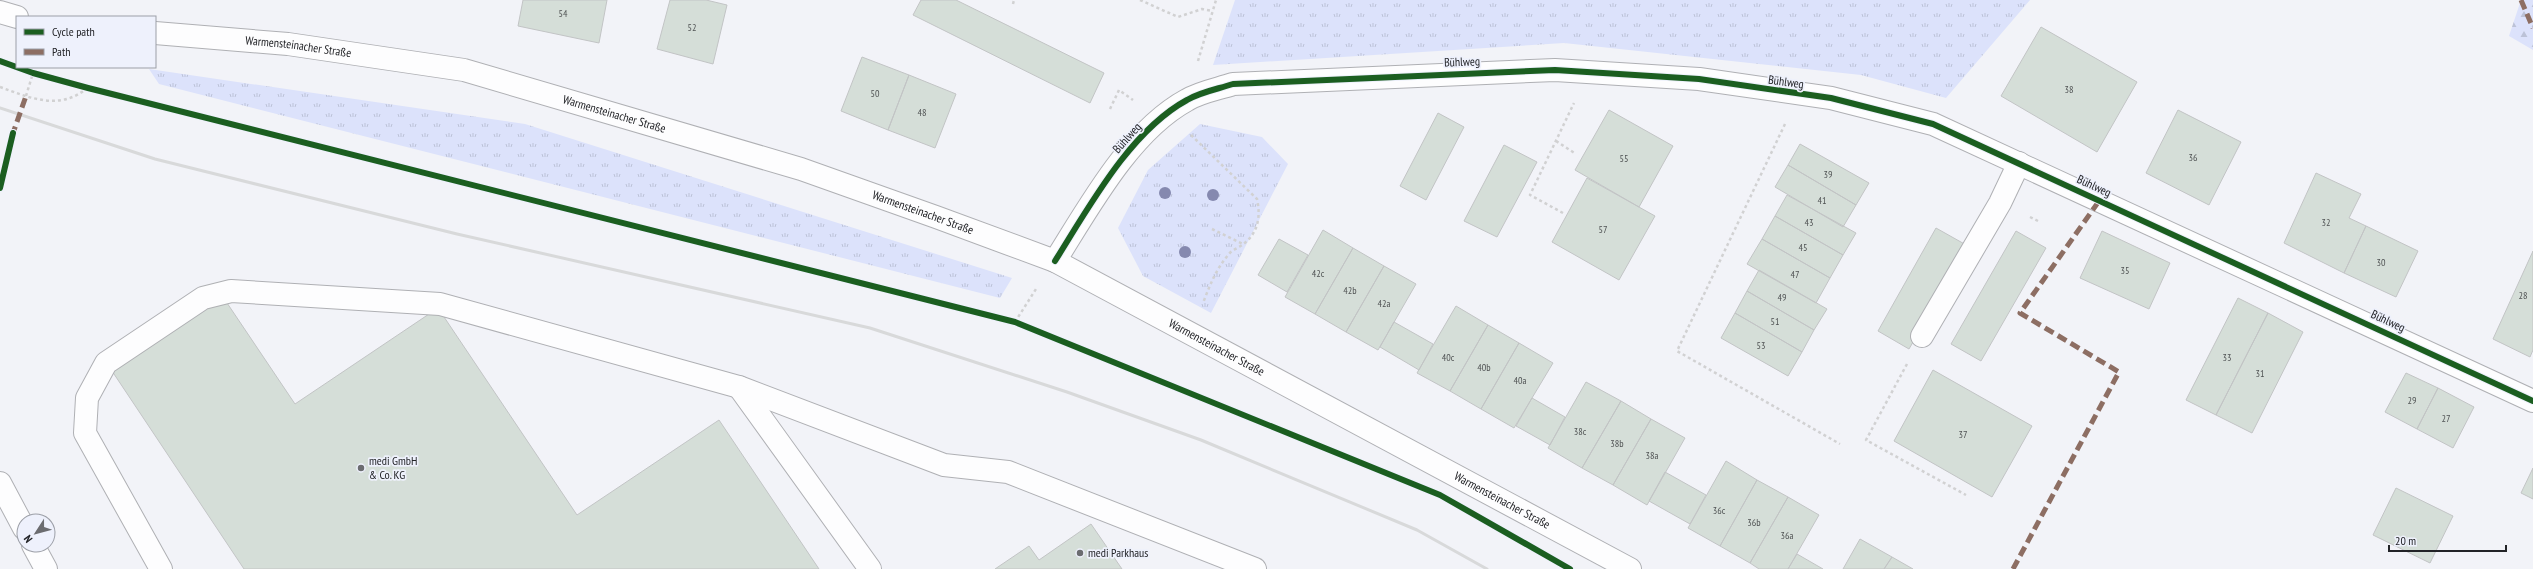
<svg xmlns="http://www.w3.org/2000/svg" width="2533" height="569" viewBox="0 0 2533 569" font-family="'PT Sans Narrow',sans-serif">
<defs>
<pattern id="grass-tufts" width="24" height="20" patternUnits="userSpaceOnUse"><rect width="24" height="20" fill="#dce2fb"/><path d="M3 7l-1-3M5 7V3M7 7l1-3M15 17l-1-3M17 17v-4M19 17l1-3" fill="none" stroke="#bcc2d7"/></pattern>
<pattern id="forest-firs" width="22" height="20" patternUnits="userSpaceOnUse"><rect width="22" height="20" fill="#dce2fb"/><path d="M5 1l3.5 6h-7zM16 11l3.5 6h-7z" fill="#bcc2d7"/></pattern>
</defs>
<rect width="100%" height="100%" fill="#f2f3f8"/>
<path fill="url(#grass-tufts)" d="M1235,0H2030L1946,98L1861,75L1564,43L1213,65Z
M149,69L525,124L1012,278L1000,298L159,84Z
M1200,124L1262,137L1288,164L1211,313L1143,276L1118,228L1148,170Z"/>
<path fill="url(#forest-firs)" d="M2521,0H2533V50L2509,36Z"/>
<path fill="#d5ded8" stroke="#c2c4c5" d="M523,0H607L599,43L518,26Z
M670,0H706L727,5L713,64L657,49Z
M921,0H956L1104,73L1090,103L913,15Z
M2041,27L2137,82L2097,152L2001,96Z
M862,57L909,75L888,130L841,111Z
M909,75L956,94L935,148L888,130Z
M1609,110L1673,146L1639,207L1575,170Z
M2178,110L2241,142L2209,205L2146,173Z
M1438,113L1464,127L1426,200L1400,186Z
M1800,144L1869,183L1856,205L1788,165Z
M1504,145L1537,162L1497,237L1464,221Z
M1788,165L1856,205L1843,227L1775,187Z
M2316,173L2361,194L2349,218L2366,226L2344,273L2284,243Z
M1587,178L1655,216L1619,280L1552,242Z
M1787,195L1856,233L1843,255L1775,216Z
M1775,216L1843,255L1830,278L1762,239Z
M2366,226L2418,251L2396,297L2344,273Z
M1936,228L1968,246L1909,349L1878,331Z
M1323,230L1353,248L1315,314L1285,297Z
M2016,231L2046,248L1981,361L1951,344Z
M2102,231L2170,263L2149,309L2080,278Z
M1279,239L1308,255L1287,292L1258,275Z
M1762,239L1830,278L1816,303L1747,264Z
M1353,248L1384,266L1346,332L1315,314Z
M2533,251V350L2530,357L2493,339Z
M1384,266L1416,284L1378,350L1346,332Z
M1759,270L1827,309L1814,330L1747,291Z
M1747,291L1814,330L1802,352L1735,313Z
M223,297L295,404L438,308L577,515L719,420L819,569H244L112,371Z
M2238,298L2268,313L2216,415L2186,400Z
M1456,306L1488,325L1450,391L1417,373Z
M1735,313L1802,352L1788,376L1721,338Z
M2268,313L2303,332L2252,433L2216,415Z
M1394,322L1433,344L1419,370L1380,347Z
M1488,325L1519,343L1481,409L1450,391Z
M1519,343L1553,363L1514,428L1481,409Z
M1933,370L2032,426L1992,497L1894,441Z
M2406,373L2438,388L2417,429L2385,412Z
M1586,382L1621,401L1582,468L1548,448Z
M2438,388L2474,407L2453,448L2417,429Z
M1532,398L1565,417L1550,445L1516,426Z
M1621,401L1651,419L1613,485L1582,468Z
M1651,419L1685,438L1647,505L1613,485Z
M1726,461L1757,480L1720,546L1688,528Z
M2533,468V499L2521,493Z
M1665,472L1706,495L1690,524L1649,501Z
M1757,480L1788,497L1750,563L1720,546Z
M2396,488L2453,516L2430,563L2373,535Z
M1788,497L1819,515L1788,569H1759L1750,563Z
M1091,524L1122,569H995L1029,546L1039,560Z
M1860,539L1892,557L1884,569H1843Z
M1797,554L1823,569H1788Z
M1892,557L1913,569H1884Z"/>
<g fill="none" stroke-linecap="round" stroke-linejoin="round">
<defs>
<g id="minor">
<path d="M0,12L17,17"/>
<path id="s1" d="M155,33L288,44L464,70L801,169L936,217L1055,261L1630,569"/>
<path d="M1055,261C1089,207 1130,131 1187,100C1200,92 1218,89 1233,84L1555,70L1699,79L1831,98L1933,124L2533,401"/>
<path d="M1922,336L2000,203L2019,163"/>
<path d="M739,387L870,569"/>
<path d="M0,483L24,528"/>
<path d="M33,545L46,569"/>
<path d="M161,569L85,433L87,398L106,363L203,298L231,291L440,304L739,387L944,465L1008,472L1255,569"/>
</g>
</defs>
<use href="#minor" stroke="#afb0b4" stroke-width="24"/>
<path stroke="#d1d1d2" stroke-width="2.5" stroke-dasharray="3 3" stroke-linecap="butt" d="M1140,0L1178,17L1202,9L1213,11
M1013,4L1014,0
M0,61L33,73L88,88L1015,322L1352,459
M1198,61L1216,0
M0,87C30,98 60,111 87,88
M26,96L33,73
M1110,109L1119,90L1133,100
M1785,124L1677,351L1840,444
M1191,135L1257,199C1261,217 1258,234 1242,245C1238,248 1232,250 1229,254C1216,269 1210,285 1203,303
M1556,141L1576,154
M1563,213L1530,195L1574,103
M2030,217L2038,221
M1212,229L1243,244
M1015,322L1036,289
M1907,364L1866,440L1966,495"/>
<use href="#minor" stroke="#fdfdfe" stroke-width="22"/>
<path stroke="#d8d9da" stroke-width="3" d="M0,108L155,159L457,234L870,328L1067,392L1201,440L1417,530L1487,569"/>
<path stroke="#8d6e63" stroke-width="5" stroke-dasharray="10 5" stroke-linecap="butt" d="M2521,0L2533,28
M12,136L26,96
M2013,569L2119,372L2020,313L2099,201"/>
<defs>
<path id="cycleway" d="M0,61L33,73L88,88L1015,322L1440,495L1570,569
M0,188L13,133
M1055,261C1089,207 1130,131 1187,100C1200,92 1218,89 1233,84L1555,70L1699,79L1831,98L1933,124L2533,401"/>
</defs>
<use href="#cycleway" stroke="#eef1fc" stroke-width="8"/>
<use href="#cycleway" stroke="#1b5e20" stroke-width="6"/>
</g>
<g fill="#8589af">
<circle cx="1165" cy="193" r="6"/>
<circle cx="1213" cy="195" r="6"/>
<circle cx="1185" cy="252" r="6"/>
</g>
<g fill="#6b6c70" stroke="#eef1fc" stroke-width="1.5">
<circle cx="361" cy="468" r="4"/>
<circle cx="1080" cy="553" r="4"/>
</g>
<g text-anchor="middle" stroke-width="3.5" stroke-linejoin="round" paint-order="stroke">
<g font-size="10" fill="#4f5253">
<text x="563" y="17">54</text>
<text x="692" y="31">52</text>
<text x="2069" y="93">38</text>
<text x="875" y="97">50</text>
<text x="922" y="116">48</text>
<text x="2193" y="161">36</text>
<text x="1624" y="162">55</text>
<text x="1828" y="178">39</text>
<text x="1822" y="204">41</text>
<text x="1809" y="226">43</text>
<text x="2326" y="226">32</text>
<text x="1603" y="233">57</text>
<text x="1803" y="251">45</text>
<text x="2381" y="266">30</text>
<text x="2125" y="274">35</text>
<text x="1318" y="277">42c</text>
<text x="1795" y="278">47</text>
<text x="1350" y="294">42b</text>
<text x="2523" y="299">28</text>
<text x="1782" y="301">49</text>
<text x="1384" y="307">42a</text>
<text x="1775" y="325">51</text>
<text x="1761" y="349">53</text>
<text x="1448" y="361">40c</text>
<text x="2227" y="361">33</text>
<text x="1484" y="371">40b</text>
<text x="2260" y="377">31</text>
<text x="1520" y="384">40a</text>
<text x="2412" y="404">29</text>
<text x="2446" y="422">27</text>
<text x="1580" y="435">38c</text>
<text x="1963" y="438">37</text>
<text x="1617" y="447">38b</text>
<text x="1652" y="459">38a</text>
<text x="1719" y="514">36c</text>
<text x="1754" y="526">36b</text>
<text x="1787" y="539">36a</text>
</g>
<g font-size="12" fill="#222327" stroke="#eef1fc">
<text dy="4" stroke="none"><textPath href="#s1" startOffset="144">Warmensteinacher Straße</textPath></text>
<text transform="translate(1462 62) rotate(-2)" y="4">Bühlweg</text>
<text transform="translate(1786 82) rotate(8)" y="4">Bühlweg</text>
<text dy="4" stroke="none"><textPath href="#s1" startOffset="468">Warmensteinacher Straße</textPath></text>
<text transform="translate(1127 138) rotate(-48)" y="4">Bühlweg</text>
<text transform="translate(2094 186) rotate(25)" y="4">Bühlweg</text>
<text dy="4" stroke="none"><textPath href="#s1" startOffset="792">Warmensteinacher Straße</textPath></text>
<text transform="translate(2388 321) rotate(25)" y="4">Bühlweg</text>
<text dy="4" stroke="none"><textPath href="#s1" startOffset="1116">Warmensteinacher Straße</textPath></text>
<text dy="4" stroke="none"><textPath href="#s1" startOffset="1440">Warmensteinacher Straße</textPath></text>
</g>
<g font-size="12" fill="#222327" stroke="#eef1fc" text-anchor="start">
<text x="369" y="465">medi GmbH<tspan x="369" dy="14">&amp; Co. KG</tspan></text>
<text x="1088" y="557">medi Parkhaus</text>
</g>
</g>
<rect x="16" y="16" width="140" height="52" fill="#eef1fc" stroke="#9c9fa7"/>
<rect x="24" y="29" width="20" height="6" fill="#1b5e20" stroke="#9c9fa7"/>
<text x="52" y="36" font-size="12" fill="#222327">Cycle path</text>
<rect x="24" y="49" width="20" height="6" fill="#8d6e63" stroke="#9c9fa7"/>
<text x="52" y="56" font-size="12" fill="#222327">Path</text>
<g transform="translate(36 533) rotate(234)"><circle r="19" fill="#eef1fc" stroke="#9c9fa7"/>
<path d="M0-3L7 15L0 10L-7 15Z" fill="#6b6c70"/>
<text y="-6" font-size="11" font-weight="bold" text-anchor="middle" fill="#222327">N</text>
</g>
<path d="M2389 545v6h117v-6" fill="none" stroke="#222327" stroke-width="2"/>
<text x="2395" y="545" font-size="12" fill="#222327" stroke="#eef1fc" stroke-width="3" paint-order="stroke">20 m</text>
</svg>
